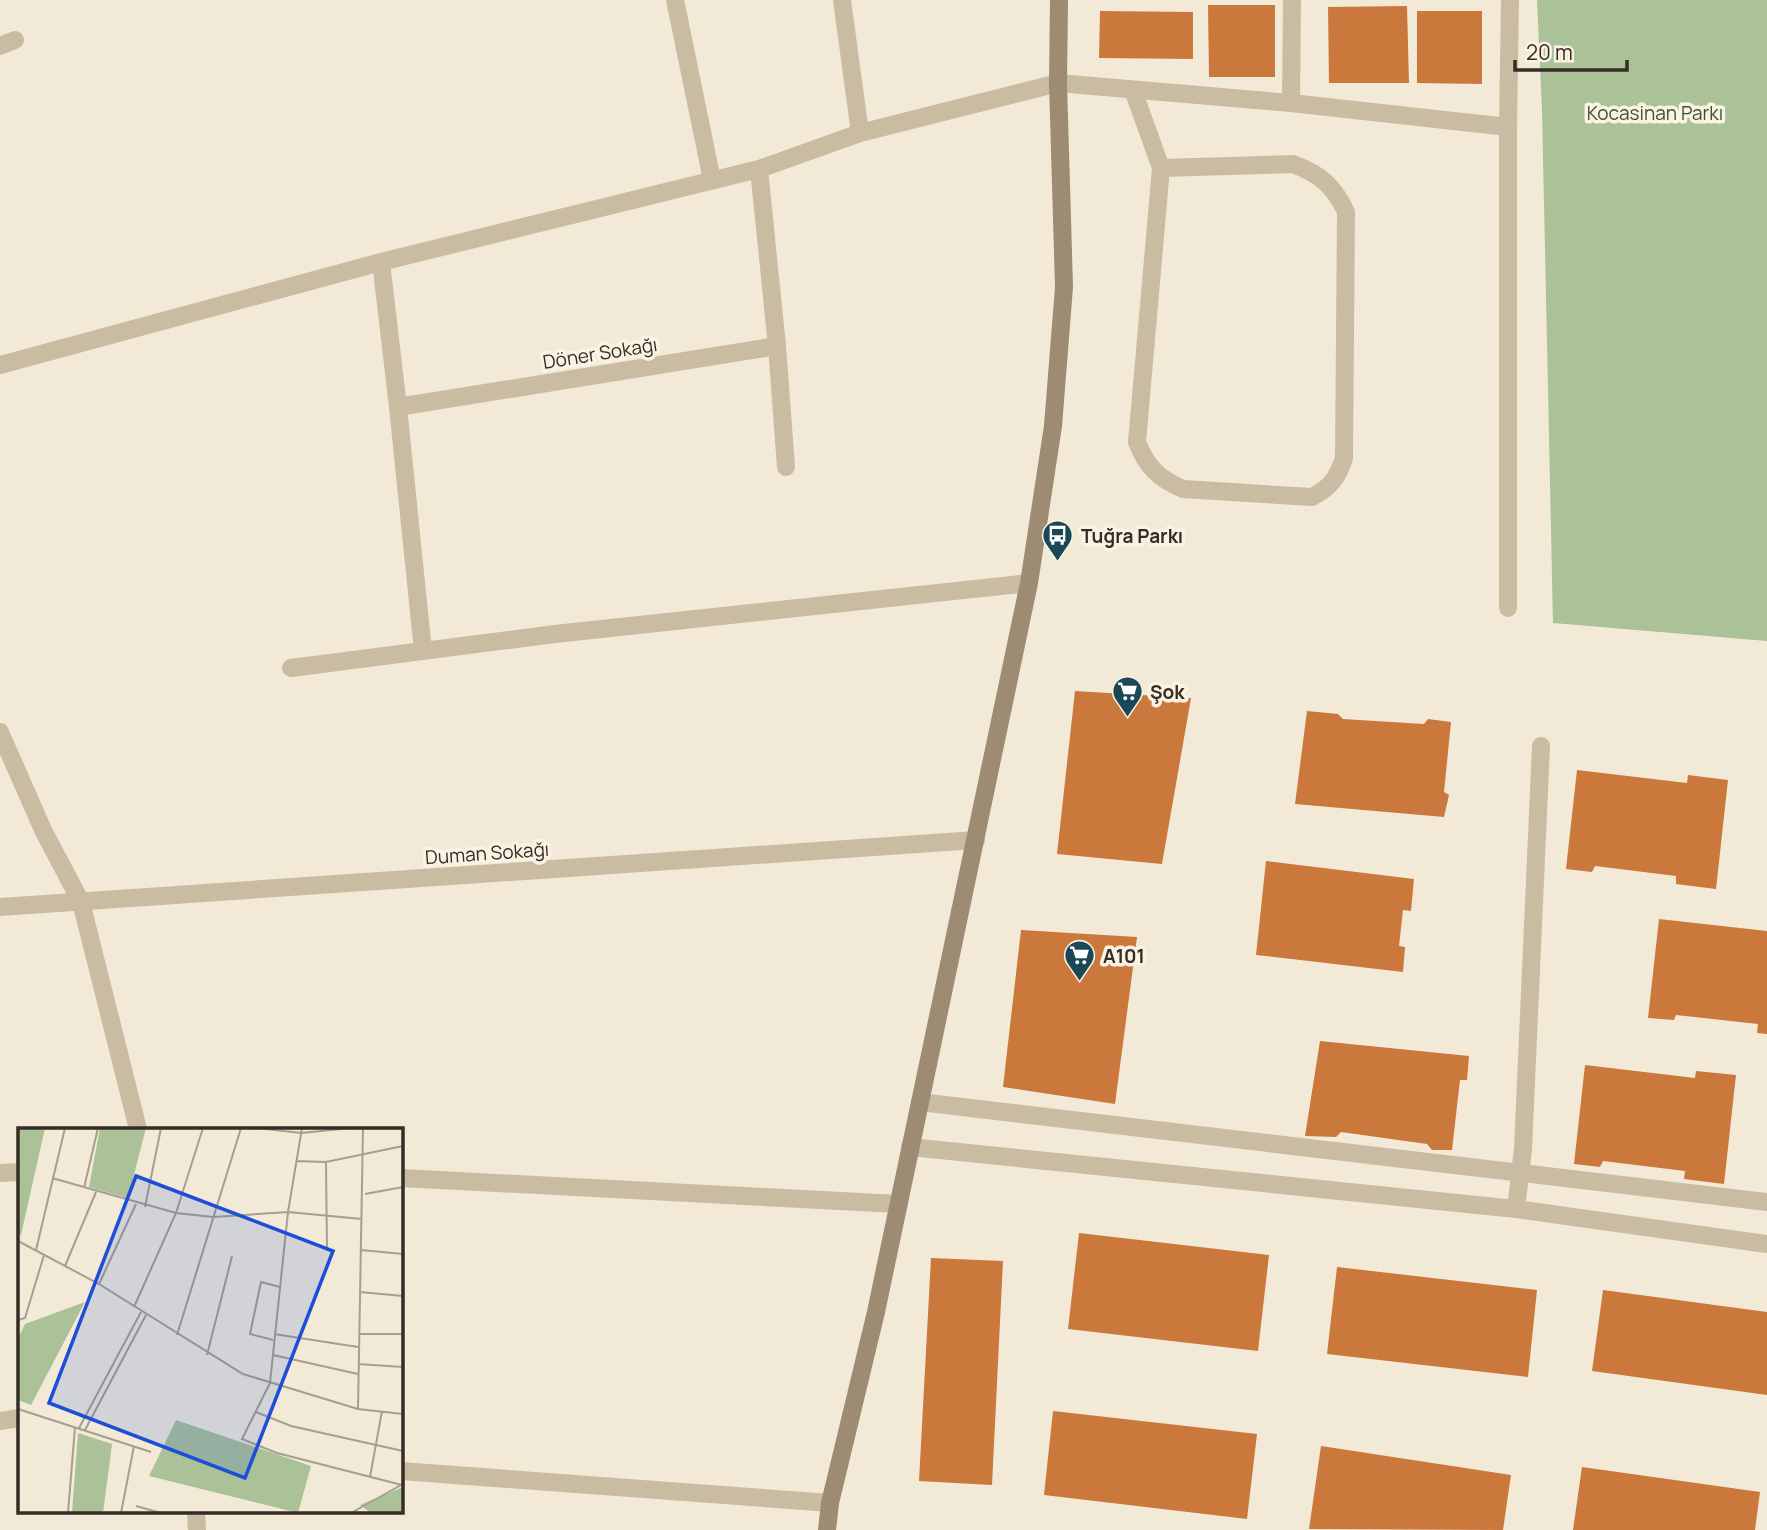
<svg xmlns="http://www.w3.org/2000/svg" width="1767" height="1530" viewBox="0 0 1767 1530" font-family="Manrope,sans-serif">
<rect width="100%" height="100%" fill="#f2ead7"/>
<path fill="#abc197" d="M1537,0H1767V641L1553,623L1542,110Z"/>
<path fill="#cb783c" d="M1208,5H1275V77H1209Z
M1407,6L1409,83H1329L1328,7Z
M1100,11L1193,12V59L1099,58Z
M1417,11H1482V84L1417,83Z
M1075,691L1191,698L1162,864L1057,854Z
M1307,711L1338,714L1343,719L1424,724L1428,719L1451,722L1444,792L1449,795L1444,817L1295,804Z
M1577,770L1687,783L1688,775L1728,780L1716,889L1676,884V876L1595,866L1592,872L1566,869Z
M1266,861L1414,879L1411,911L1403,910L1399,946L1405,947L1403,972L1256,955Z
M1659,919L1767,931V1034L1757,1033L1758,1024L1676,1015L1674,1020L1648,1018Z
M1021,930L1137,937L1115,1104L1003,1087Z
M1320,1041L1469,1056L1467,1080H1460L1452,1150H1432L1427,1144L1341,1132L1336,1137L1305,1136Z
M1585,1065L1695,1078L1696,1071L1736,1075L1724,1184L1684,1179L1685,1171L1603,1161L1600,1167L1574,1164Z
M1079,1233L1269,1255L1258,1351L1068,1329Z
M931,1258L1003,1261L992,1485L919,1481Z
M1337,1267L1537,1290L1528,1377L1327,1354Z
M1603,1290L1767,1312V1395L1592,1371Z
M1053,1411L1257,1434L1247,1519L1044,1495Z
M1321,1446L1511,1475L1503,1530L1309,1529Z
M1582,1467L1760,1492L1755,1530H1573Z"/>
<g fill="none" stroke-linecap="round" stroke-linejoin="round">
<path stroke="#cabca3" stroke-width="18" d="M1133,90L1161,168L1137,442C1146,466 1159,479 1183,489L1312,497C1330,488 1338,477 1344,458L1346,212C1334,186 1320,174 1293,164L1161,168
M777,346L786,467
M398,407L423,651
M1508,608V127
M1516,1209L1523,1149L1541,746"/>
<path stroke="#cabca3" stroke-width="18" d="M675,0L712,180
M842,0L860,133
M0,46L15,40
M1291,103L1292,0
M381,262L398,407L777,346L759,169
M0,365L381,262L759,169L860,133L1058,83L1291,103L1508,127L1510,0
M291,668L555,634L1029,583
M0,732L43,830L81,902L138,1129
M0,907L976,840
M920,1102L1767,1202
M910,1147L1516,1209L1767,1244
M0,1173L19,1172
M401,1178L898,1204
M0,1421L19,1418
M401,1471L830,1503
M196,1511L197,1530"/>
<path stroke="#9d8b74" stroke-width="18" d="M827,1530L830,1503L876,1312L1029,583L1053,426L1064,287L1058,83L1059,0"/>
</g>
<defs>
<symbol id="bus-pin" viewBox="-11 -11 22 30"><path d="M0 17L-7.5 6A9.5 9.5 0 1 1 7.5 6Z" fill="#1a4857" stroke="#faf3e3"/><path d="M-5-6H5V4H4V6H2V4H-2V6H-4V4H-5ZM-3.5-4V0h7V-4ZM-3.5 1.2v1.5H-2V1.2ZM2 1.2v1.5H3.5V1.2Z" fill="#fff"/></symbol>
<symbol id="supermarket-pin" viewBox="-11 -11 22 30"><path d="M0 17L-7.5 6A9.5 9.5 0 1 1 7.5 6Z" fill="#1a4857" stroke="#faf3e3"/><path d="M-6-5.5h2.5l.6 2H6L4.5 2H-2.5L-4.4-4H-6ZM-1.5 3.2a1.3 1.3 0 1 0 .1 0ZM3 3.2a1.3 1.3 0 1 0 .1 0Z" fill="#fff"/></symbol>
</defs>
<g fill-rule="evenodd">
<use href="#bus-pin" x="1040" y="518" width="35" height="47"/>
<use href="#supermarket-pin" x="1110" y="674" width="35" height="47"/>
<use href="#supermarket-pin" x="1062" y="938" width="35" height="47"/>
</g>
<g text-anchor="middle" stroke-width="7" stroke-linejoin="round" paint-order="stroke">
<g font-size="19" fill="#3c5428" stroke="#faf3e3">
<text x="1655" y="120">Kocasinan Parkı</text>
</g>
<g font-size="19" fill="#352d25" stroke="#faf3e3">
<text transform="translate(600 353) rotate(-9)" y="7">Döner Sokağı</text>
<text transform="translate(487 853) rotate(-4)" y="7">Duman Sokağı</text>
</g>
<g font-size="19" font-weight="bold" fill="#352d25" stroke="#faf3e3" text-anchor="start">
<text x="1081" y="543">Tuğra Parkı</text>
<text x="1150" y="699">Şok</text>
<text x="1103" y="963">A101</text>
</g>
</g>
<g transform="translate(18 1128)">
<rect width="385" height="385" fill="#f2ead7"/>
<path d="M0,0H27L3,107L0,105ZM82,0H128L110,70L71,59ZM67,174L13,277L0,272V211L7,196ZM158,292L293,338L280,385L131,348ZM60,305L94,316L85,385H54ZM385,359V385H353L342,377Z" fill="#abc197"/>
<path fill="none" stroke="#a69e90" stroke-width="2" d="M239,0L283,5L333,0M284,0L270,84L252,255L224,311L259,325L384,357M278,33L308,34L385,18M308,34L309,123M34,50L158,85L195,89L270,84L344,91M66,60L80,0M347,66L385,59M127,79L143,0M0,113L81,156L225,246L340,281L385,286M18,122L47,0M343,122L385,126M47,138L78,64M81,156L118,76M342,164L385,168M116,179L158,85L185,0M0,192L7,190L26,127M256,206L340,219M341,206H385M159,207L223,0M255,212L232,206L243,154L262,159M189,227L214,128M255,227L340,246M340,236L385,239M0,281L133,324M340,281L345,0M238,284L273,298L385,323M61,300L123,184M67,302L128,187M352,349L364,283M118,378L143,385M50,385L57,299M103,385L116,318M333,385L383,357"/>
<path fill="#1d4ed8" fill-opacity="0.15" stroke="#1d4ed8" stroke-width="3.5" d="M118,48L315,123L227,350L31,275Z"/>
<rect width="385" height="385" fill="none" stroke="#352d25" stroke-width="3.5"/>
</g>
<path d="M1515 60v10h112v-10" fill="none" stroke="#352d25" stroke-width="3.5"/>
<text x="1526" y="60" font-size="21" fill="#352d25" stroke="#faf3e3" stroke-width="5" paint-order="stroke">20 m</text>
</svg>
